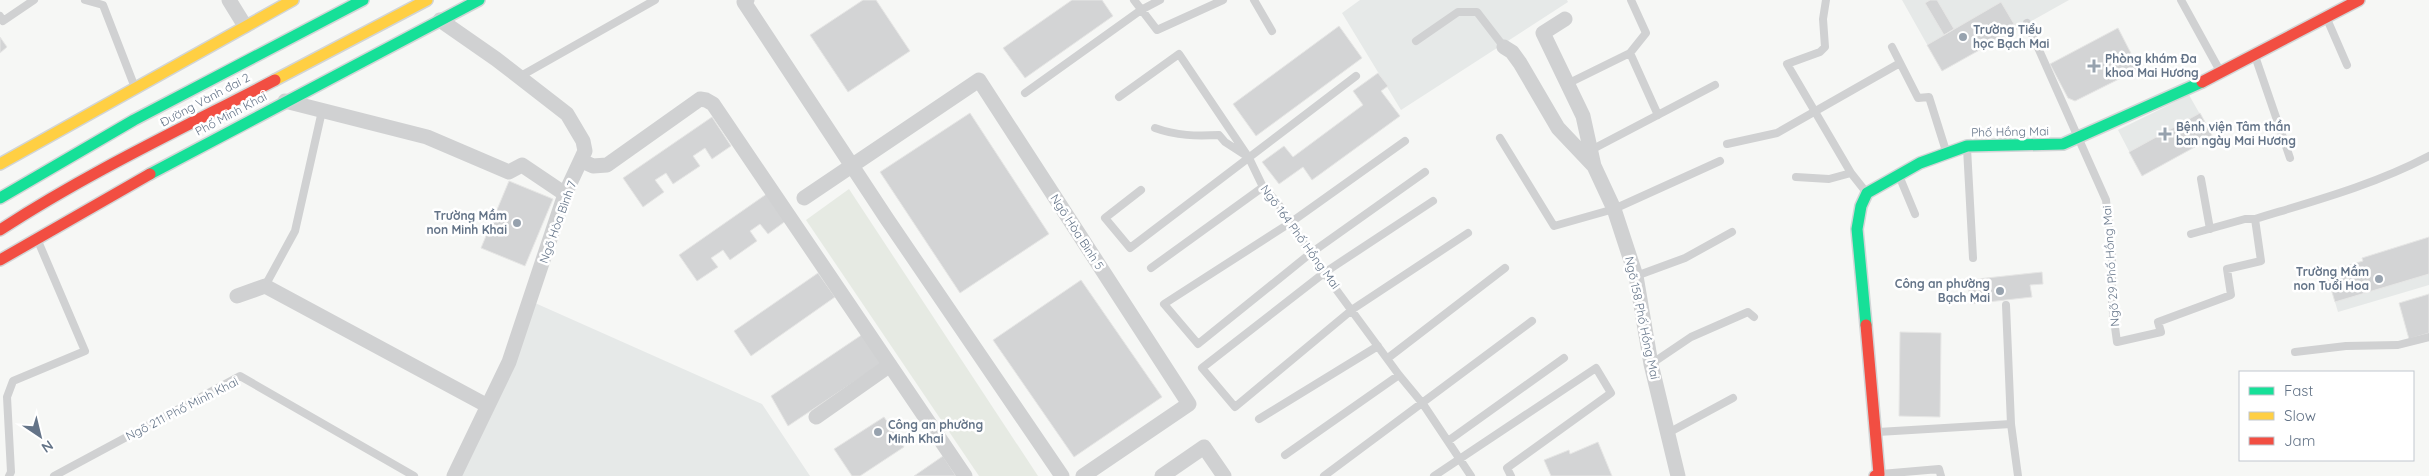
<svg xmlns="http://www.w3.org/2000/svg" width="2429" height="476" viewBox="0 0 2429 476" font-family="Quicksand,sans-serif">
<rect width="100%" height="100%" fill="#f6f7f5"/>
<path fill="#e6e9e8" d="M1360,0H1567L1568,2L1401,110L1342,13Z
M1902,0H2069L1942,71Z
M2189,95L2213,137L2142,176L2118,130Z
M2429,237V285L2338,312L2326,272L2363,261L2362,258Z
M535,303L762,404L810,476H458Z"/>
<path fill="#e6eae3" d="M849,189L1038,476H979L806,220Z"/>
<path fill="#d3d4d5" stroke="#e6e6e5" d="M863,0H876L910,51L848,92L810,35Z
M1072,0H1102L1113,16L1025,78L1003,48Z
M1930,0H1937L1954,29L1944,35L1925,3Z
M2001,2L2017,29L1942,71L1927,45Z
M1339,26L1362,58L1256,136L1233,104Z
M2118,28L2139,69L2075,101L2068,98L2050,64Z
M0,37L7,47L0,53Z
M1378,73L1388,86L1381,91L1400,116L1312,180L1303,167L1279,184L1262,162L1284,146L1293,157L1363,105L1353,91Z
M970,113L1049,234L960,293L880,172Z
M2200,113L2213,137L2142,176L2129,152Z
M712,117L731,146L712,159L705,148L693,156L700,166L673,184L666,173L655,180L664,192L643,207L623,178Z
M509,181L553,199L525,266L481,248Z
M768,193L787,220L768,234L760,224L750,231L757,241L730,260L723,250L711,258L718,267L697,281L679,255Z
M2429,237V274L2335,302L2326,272L2363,261L2362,258Z
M2042,272L2043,284L2030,285L2032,297L1970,304L1968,280Z
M818,273L835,297L751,356L734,331Z
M1081,280L1162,397L1074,457L993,340Z
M2429,294V333L2409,339L2399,303Z
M866,332L885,361L788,426L771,396Z
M1900,332L1941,333L1940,417L1899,416Z
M884,417L904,447L860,476H852L834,449Z
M1598,442L1612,476H1551L1544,460L1569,450L1570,454Z
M943,456L956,476H914Z"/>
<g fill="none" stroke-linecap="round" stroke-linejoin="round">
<defs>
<path id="fast" d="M150,174L479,0
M0,198L134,120L363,0
M1866,325L1857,229L1861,206L1867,193L1920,163L1967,146L2063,144L2202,82"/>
<path id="slow" d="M275,80L427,0
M0,164L293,0"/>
<path id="jam" d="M2202,82L2359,0
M0,230C87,173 183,128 275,80
M0,260L150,174
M1866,325L1879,474L1875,476"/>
</defs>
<use href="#fast" stroke="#d2d5d6" stroke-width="14"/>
<use href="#slow" stroke="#d2d5d6" stroke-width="14"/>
<use href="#jam" stroke="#d2d5d6" stroke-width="14"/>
<path stroke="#d0d1d2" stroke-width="8" d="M85,0L103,5L134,85
M1134,0L1157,30L1223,0
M1254,0L1272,31
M1826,0L1823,19L1825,47L1820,52L1787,64L1851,173L1866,192
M2181,0L2220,71
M0,16L3,21L34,0
M2327,19L2347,65
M2027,23L2106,200L2112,254V305L2117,342L2161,332L2158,322L2231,295L2227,269L2261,261L2255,219
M1416,41L1458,12H1477L1504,47
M1892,47L1918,98L1929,97L1946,151
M1630,53L1658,115
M2255,56L2290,158
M519,77L655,0
M1567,84L1630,53L1646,33L1631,0
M1025,93L1141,10L1160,0
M1119,97L1179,54L1249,158L1263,187L1277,202L1324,273L1399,375L1423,404L1471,476
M1155,128C1177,136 1196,136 1219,135L1225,142L1245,155
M1500,138L1554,226L1614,209L1720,161
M1405,141L1290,223L1164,304L1198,344L1311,253L1425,172
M1727,144L1777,133L1900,63
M1967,148L1973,258
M1591,150L1715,85
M1796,177L1829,179L1851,173
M1900,178L1915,214
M2201,179L2210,229
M1141,190L1105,218L1130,248L1356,76
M1433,201L1324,273L1202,368L1235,407L1353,309L1468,233
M2191,234L2245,219H2255C2314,201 2374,185 2429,156
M1151,268L1263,187
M1636,276L1685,258L1732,232
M265,286L295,231L322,111
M2006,305L2011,424
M2295,352L2346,346L2398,345L2429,337
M1388,358L1505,268
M1651,364L1691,337L1748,312L1754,317
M1259,419L1378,346
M1878,432L2011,424L2018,476
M1668,433L1733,398
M1448,441L1564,358
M1285,455L1399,375
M1881,474L1939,469L1941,476
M9,476L11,472L7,397L13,381L85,351L38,241
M54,476L240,376L414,476
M1324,476L1532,321
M1434,476L1596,368L1611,393L1507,468L1511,476"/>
<path stroke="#d0d1d2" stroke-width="15" d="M229,0L245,26
M747,0L744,2L887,219L1062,476
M1565,19L1543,33L1583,116L1594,166
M440,20L496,59L567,114L583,141L585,151L565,194L509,362L454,476
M1504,47L1512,52L1520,63L1558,128L1594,166L1614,209L1636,276L1651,364L1678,476
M285,101L427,137L509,172L522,165L565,194
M582,161L593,166L607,165L700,99L706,100L713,104L965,476
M804,198L979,80L1189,404L1083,476
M237,296L265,286L486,405
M816,417L890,365
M1162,476L1204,447L1224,476"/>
<use href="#fast" stroke="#16e098" stroke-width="11"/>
<use href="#slow" stroke="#ffcf43" stroke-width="11"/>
<use href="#jam" stroke="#f24e42" stroke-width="11"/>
</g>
<g fill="#97a2ae" stroke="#fff" stroke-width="2">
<circle cx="1963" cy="37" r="5"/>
<path d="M2091.5 58.5h5v5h5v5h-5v5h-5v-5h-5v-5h5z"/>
<path d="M2162.5 126.5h5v5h5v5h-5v5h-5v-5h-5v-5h5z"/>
<circle cx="517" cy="223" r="5"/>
<circle cx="2379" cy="279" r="5"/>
<circle cx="2000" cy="291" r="5"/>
<circle cx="878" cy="432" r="5"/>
</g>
<g text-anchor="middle" stroke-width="5" stroke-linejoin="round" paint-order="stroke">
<g font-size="12" font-weight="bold" fill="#647488" stroke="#fff" text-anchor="start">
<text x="1973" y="34">Trường Tiểu<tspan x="1973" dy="14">học Bạch Mai</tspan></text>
<text x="2105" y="63">Phòng khám Đa<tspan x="2105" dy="14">khoa Mai Hương</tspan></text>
<text x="2176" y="131">Bệnh viện Tâm thần<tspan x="2176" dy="14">ban ngày Mai Hương</tspan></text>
<text x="507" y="220" text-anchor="end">Trường Mầm<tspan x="507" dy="14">non Minh Khai</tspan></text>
<text x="2369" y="276" text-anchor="end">Trường Mầm<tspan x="2369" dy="14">non Tuổi Hoa</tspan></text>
<text x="1990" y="288" text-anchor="end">Công an phường<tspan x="1990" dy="14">Bạch Mai</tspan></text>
<text x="888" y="429">Công an phường<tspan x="888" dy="14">Minh Khai</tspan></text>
</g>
<g font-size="12" fill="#647488" stroke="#fff">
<text transform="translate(205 100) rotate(-28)" y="4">Đường Vành đai 2</text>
<text transform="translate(231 114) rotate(-28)" y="4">Phố Minh Khai</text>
<text transform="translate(2010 132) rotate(-1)" y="4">Phố Hồng Mai</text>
<text transform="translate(558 222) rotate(-70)" y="4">Ngõ Hòa Bình 7</text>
<text transform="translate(1077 232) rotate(57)" y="4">Ngõ Hòa Bình 5</text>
<text transform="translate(1300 237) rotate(54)" y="4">Ngõ 164 Phố Hồng Mai</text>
<text transform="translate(2111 266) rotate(-94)" y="4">Ngõ 29 Phố Hồng Mai</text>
<text transform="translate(1642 318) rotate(78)" y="4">Ngõ 158 Phố Hồng Mai</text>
<text transform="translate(182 409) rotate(-27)" y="4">Ngõ 211 Phố Minh Khai</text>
</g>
</g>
<rect x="2239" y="371" width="175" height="90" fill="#ffffff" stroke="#c1c7cf"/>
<rect x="2249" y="387" width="25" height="8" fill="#16e098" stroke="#c1c7cf"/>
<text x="2284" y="396" font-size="15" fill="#647488">Fast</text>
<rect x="2249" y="412" width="25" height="8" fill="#ffcf43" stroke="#c1c7cf"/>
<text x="2284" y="421" font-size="15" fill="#647488">Slow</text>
<rect x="2249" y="437" width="25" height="8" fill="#f24e42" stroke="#c1c7cf"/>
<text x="2284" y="446" font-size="15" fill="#647488">Jam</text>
<g transform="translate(40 436) rotate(145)" stroke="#ffffff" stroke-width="4" paint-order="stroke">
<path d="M0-4L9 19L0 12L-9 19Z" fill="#647488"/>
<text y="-8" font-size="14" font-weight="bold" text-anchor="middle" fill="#647488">N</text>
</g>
</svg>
